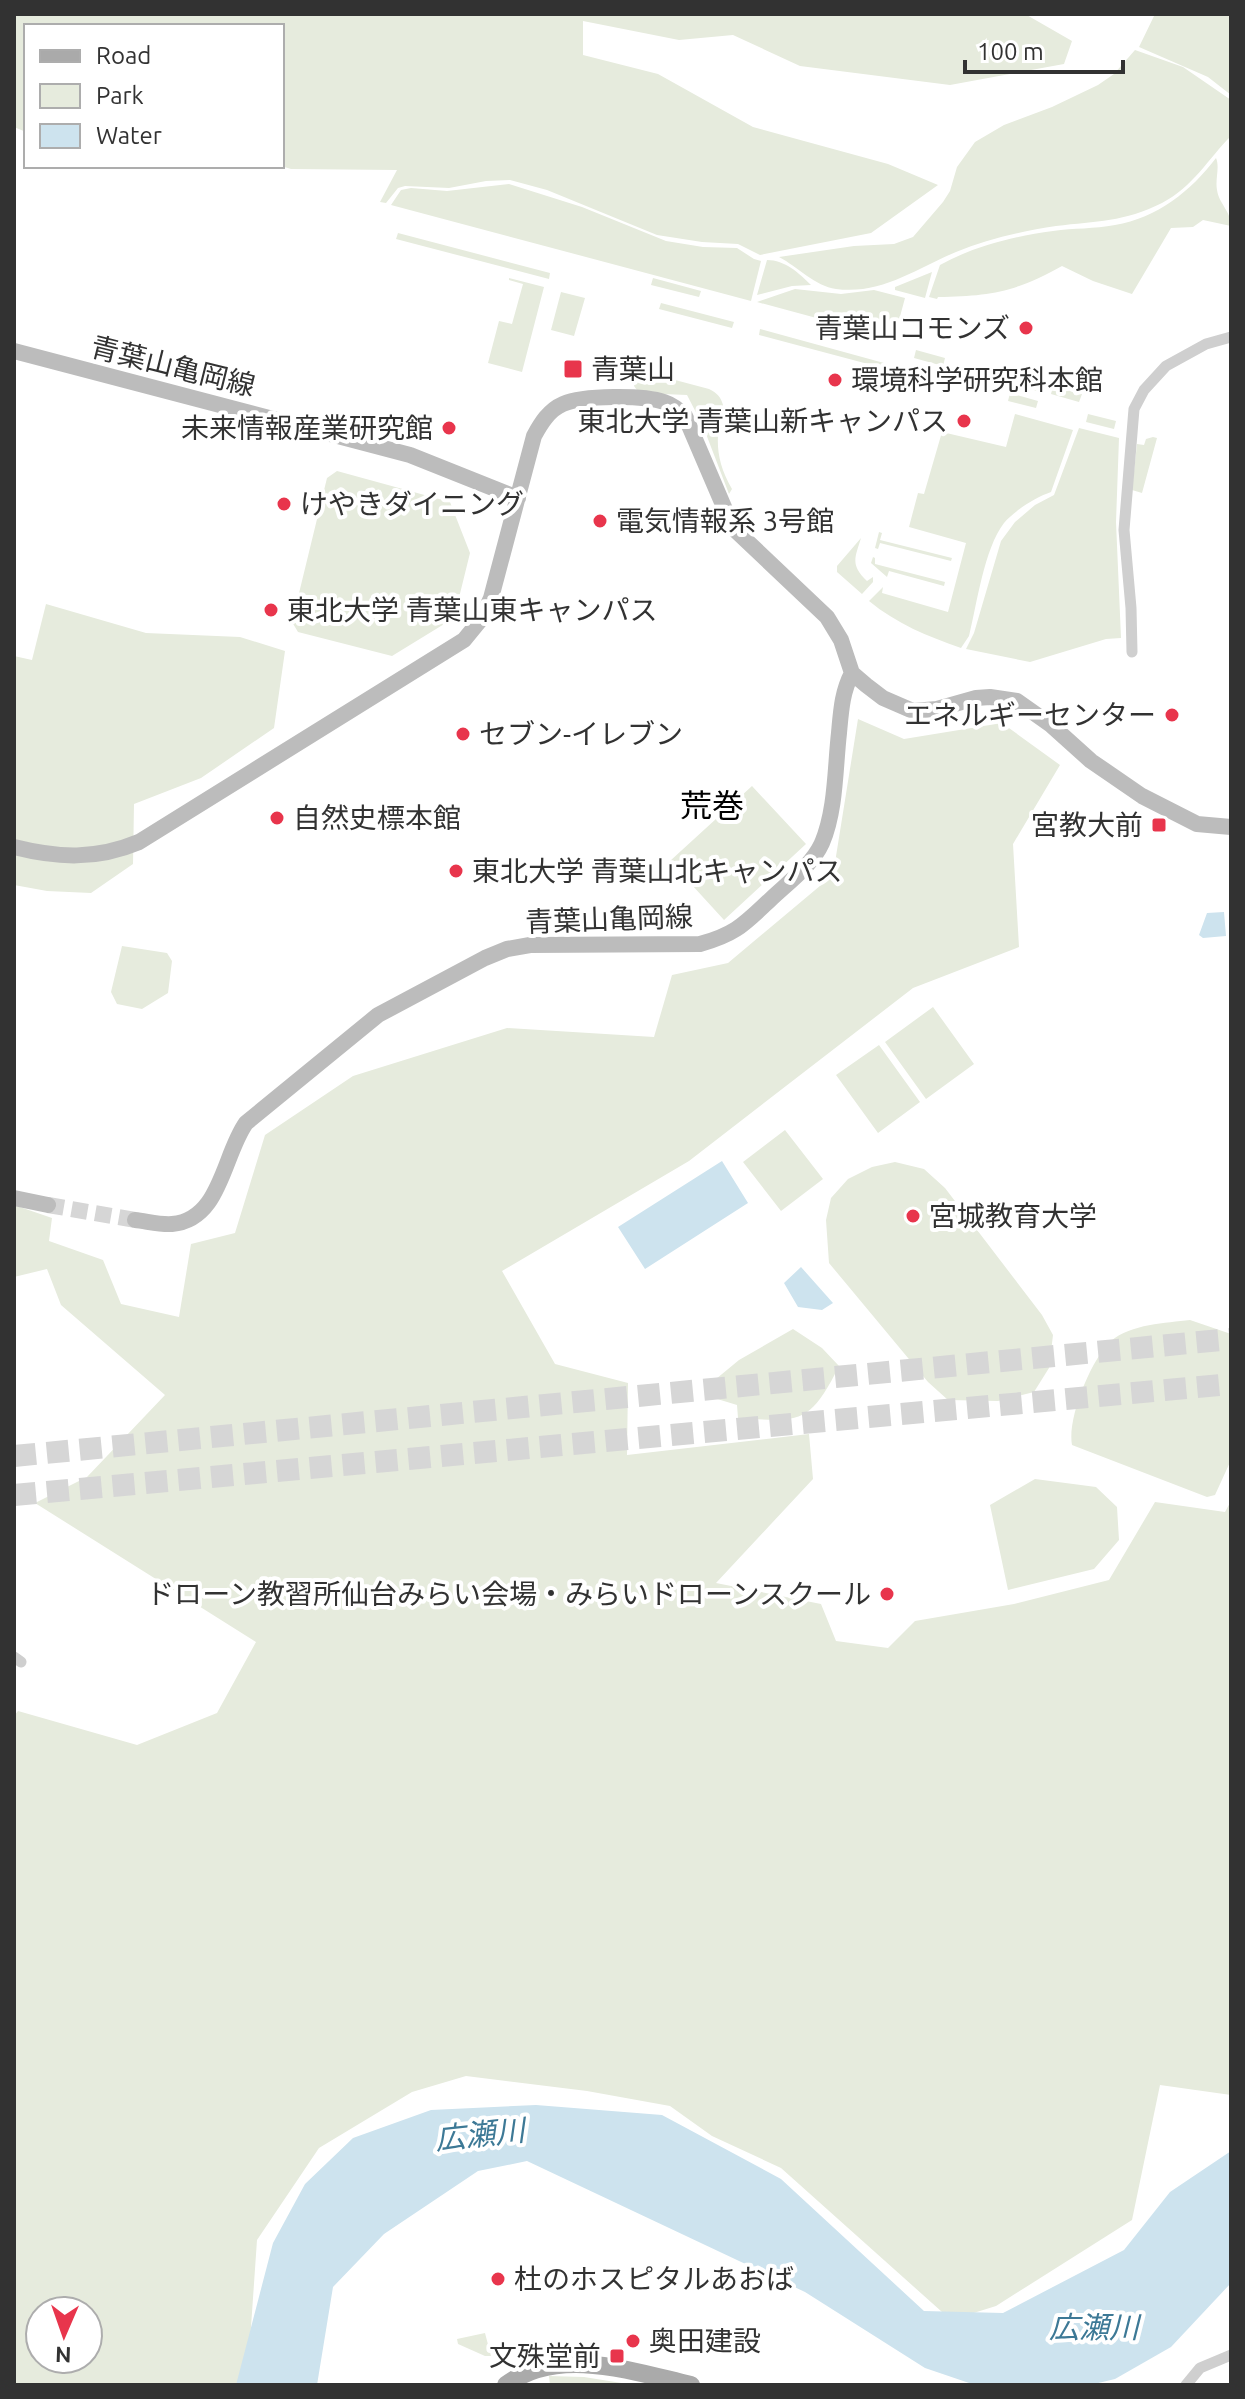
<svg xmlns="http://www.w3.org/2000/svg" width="1245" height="2399" viewBox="0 0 1245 2399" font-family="Ubuntu,'Noto Sans JP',sans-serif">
<rect width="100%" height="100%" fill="#fff"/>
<path fill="#e6ebdd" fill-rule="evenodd" d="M14,14H1025L1072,41L1064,64L950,85L800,66L733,35L679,40L583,21V55L658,74L753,127L888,164L938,185L871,233L760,255L738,244L702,242L657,235L547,190L510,180L486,181L449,188L405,186L398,188L386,203L380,202L397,170L291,169L281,166L282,26H26V132L14,127Z
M1155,14H1231V95L1208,77L1139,47Z
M1135,50L1183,67L1231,100V136C1208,159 1193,187 1162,203C1124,222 1097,221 1056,226C1023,231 987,239 956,252C917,268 882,295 836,289C815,286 798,267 779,257L854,246L894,244L913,237L943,202L950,191L957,167L975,142L1004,125L1052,107L1098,85L1114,74Z
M1216,158C1220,167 1215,179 1217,190C1219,204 1231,211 1231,226L1203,220L1193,227L1171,228L1132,294L1093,281L1062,266C1016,292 990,296 938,297L937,299L929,297L940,265C974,246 1015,236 1053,231C1074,228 1094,229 1115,225C1157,218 1191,191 1216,158Z
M509,184L582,207L666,241L703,247L737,248L754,259L761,261L751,301L391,205L401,190L411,188L447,191Z
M398,233L550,273L549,279L396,239Z
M767,260C785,260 799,273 811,285L792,286L757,295Z
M932,272L925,298L895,290V287Z
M509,278L544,287L522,372L488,363L499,321L512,324L523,284L509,280Z
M653,278L701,291L699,297L651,285Z
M795,289L841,294L874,290L905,298L894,339L757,302Z
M561,292L585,298L574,336L551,330Z
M661,303L734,322L732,328L659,309Z
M760,329L884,363L883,368L759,335Z
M916,350L945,358L943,366L914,358Z
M645,372L709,389C717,393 721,397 723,405C715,437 715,460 732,489L729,494L703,426L687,395L639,393L634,386L637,376Z
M1014,376L1043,384L1041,392L1012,384Z
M1053,386L1082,394L1079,402L1051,394Z
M1010,393L1038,401L1036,408L1008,401Z
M1015,414L1073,430L1051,492C1036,497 1014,511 1004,523C984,549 977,604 969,636L961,648C927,636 897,624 869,601L883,587L882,593L948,612L966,543L909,527L918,493L924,494L942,432L1006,447Z
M1088,414L1116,421L1114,429L1086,422Z
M1079,428L1119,438L1116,522L1121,638L1106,639L1030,662L966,649L974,633L1001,541L1015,522L1035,505L1054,495Z
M1153,437L1157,438L1142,493L1132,490L1137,444L1144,445L1146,439Z
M337,471L450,502L470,553L454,618L392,656L298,632L292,622L327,478Z
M879,532L882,533L880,540L952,558L951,561L880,543L878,549L875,548Z
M861,538C855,558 850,565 867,581L873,577V582L862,594L837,572V566Z
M873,557L875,558V564L945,582L944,586L889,571L887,577L871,563Z
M46,604L146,633L240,637L285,651L274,728L201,778L134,804L133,864L91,893L47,891L14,885V656L32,660Z
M858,719L904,739L1002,723L1060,765L1013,844L1019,947L913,988L689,1161L502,1271L555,1364L628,1383L627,1455L809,1434L813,1479L716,1583L821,1604L836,1641L888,1648L915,1621L1014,1604L1109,1580L1155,1502L1225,1512L1231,1501V2095L1160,2085L1132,2220L996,2306L951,2320L781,2168L712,2136L670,2106L587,2091L466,2076L412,2092L319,2148L257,2240L247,2385H14V1716L18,1711L137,1745L217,1713L256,1642L35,1503L87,1477L165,1395L61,1305L47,1269L14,1277V1205L52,1218L49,1241L103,1260L121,1304L179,1317L191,1244L235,1233L265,1135L353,1076L507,1028L654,1037L672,975L728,963L833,875ZM40,2311H88V2359H40Z
M752,786L806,844L724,920L670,861Z
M122,946L167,953L172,961L168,993L142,1009L117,1004L111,992Z
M933,1007L974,1064L926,1099L885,1042Z
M879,1045L920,1102L878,1133L836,1075Z
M785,1130L823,1179L781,1211L743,1162Z
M895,1162L924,1169L945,1188L1042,1315L1053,1335L1049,1368L1034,1392L998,1401L948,1400L928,1382L829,1263L826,1220L831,1198L848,1179L872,1167Z
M1190,1320L1231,1334V1460L1215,1495L1207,1497L1072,1445C1067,1419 1091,1359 1111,1341C1131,1324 1166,1323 1190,1320Z
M793,1329L822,1348L839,1366C810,1425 799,1422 738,1418L737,1405L714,1398L716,1379L739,1360Z
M1035,1479L1096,1487L1117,1507L1119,1540L1094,1569L1008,1590L990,1505Z
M485,2333L491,2356H485L458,2344L457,2339Z
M549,2376L584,2377L634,2385H550Z"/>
<path fill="#cde3ee" d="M1224,912L1226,936L1203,938L1199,935L1207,913Z
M722,1161L748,1203L645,1269L618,1227Z
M801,1267L833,1303L822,1310L798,1307L784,1283Z
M536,2105L662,2115L781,2179L924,2311L1003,2313L1124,2250L1170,2192L1231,2151V2283L1171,2347L1115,2379L1090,2385H975L925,2368L805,2292L527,2161L478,2171L384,2234L333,2287L317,2385H236L273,2243L305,2184L353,2138L431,2110Z"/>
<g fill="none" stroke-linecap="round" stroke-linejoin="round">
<path stroke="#d6d6d6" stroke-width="16" stroke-dasharray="16 8" stroke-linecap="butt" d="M48,1205L135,1220"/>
<path stroke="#d6d6d6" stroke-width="22" stroke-dasharray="22 11" stroke-linecap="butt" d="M14,1456L1231,1339
M14,1495L1231,1384"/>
<path stroke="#cfcfcf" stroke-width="11" d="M1132,652L1131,608L1124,530L1134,409L1144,390L1166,366L1206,344L1231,337
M14,1657L21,1662
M1186,2385L1200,2368L1231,2355"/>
<path stroke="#bcbcbc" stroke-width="16" d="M14,351L410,455L518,498
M14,847C58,858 96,860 139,842L464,640L482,618L491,598L534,436C541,423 549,410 563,404C583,395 644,395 664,402C673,405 679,410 685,416L733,528L827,617L841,640L852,673L866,685L883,698L913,711L937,709L976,698L990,697L1017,701L1051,725L1091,761L1142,796L1197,824L1231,827
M14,1198L48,1205
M135,1220C146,1221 160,1225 172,1224C221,1220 223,1155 246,1123L378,1015L485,958L507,949L530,945L700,944C737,934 745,923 772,898C789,882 812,865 822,843C836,810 835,768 839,733C841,711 842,692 852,673"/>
<path stroke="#aaa" stroke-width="18" d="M506,2385C558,2345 634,2372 691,2385"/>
</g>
<g fill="#e8354c" stroke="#fff" stroke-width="3">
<circle cx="1026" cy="328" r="8"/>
<rect x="563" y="359" width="20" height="20" rx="4"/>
<circle cx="835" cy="380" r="8"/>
<circle cx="964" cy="421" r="8"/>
<circle cx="449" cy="428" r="8"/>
<circle cx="284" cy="504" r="8"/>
<circle cx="600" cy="521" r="8"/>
<circle cx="271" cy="610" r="8"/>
<circle cx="1172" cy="715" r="8"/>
<circle cx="463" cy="734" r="8"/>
<circle cx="277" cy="818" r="8"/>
<rect x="1151" y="817" width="16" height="16" rx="4"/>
<circle cx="456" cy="871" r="8"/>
<circle cx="913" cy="1216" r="8"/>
<circle cx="887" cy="1594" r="8"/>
<circle cx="498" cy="2279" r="8"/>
<circle cx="633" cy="2341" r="8"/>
<rect x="609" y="2348" width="16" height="16" rx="4"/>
</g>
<g text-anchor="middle" stroke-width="8" stroke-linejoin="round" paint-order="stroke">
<g font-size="28" fill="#323232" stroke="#fff" text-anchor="start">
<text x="1010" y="338" text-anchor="end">青葉山コモンズ</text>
<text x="591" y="379">青葉山</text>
<text x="851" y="390">環境科学研究科本館</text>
<text x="948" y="431" text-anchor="end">東北大学 青葉山新キャンパス</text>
<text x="433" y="438" text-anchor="end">未来情報産業研究館</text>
<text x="300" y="514">けやきダイニング</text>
<text x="616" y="531">電気情報系 3号館</text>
<text x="287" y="620">東北大学 青葉山東キャンパス</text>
<text x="1156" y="725" text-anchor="end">エネルギーセンター</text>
<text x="479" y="744">セブン-イレブン</text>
<text x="293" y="828">自然史標本館</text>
<text x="1143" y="835" text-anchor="end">宮教大前</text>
<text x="472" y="881">東北大学 青葉山北キャンパス</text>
<text x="929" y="1226">宮城教育大学</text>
<text x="871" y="1604" text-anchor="end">ドローン教習所仙台みらい会場・みらいドローンスクール</text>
<text x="514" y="2289">杜のホスピタルあおば</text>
<text x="649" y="2351">奥田建設</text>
<text x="601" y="2366" text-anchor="end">文殊堂前</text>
</g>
<g font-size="28" fill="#323232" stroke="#fff">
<text transform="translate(173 366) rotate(14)" y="10">青葉山亀岡線</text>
<text transform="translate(609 919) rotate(-2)" y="10">青葉山亀岡線</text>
</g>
<g font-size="30" font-style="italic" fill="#3d7996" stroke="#fff">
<text transform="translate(480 2135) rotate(-6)" y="10">広瀬川</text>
<text x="1094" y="2338">広瀬川</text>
</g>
<g font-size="32" fill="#000" stroke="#fff">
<text x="712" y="817">荒巻</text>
</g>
</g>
<rect width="1245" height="2399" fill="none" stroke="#323232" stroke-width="32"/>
<rect x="24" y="24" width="260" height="144" fill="#ffffff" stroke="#adadad" stroke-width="2"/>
<rect x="40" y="50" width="40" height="12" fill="#aaaaaa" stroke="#adadad" stroke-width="2"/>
<text x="96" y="64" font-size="24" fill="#323232">Road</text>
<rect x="40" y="84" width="40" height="24" fill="#e6ebdd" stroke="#adadad" stroke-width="2"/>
<text x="96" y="104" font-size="24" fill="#323232">Park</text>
<rect x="40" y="124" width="40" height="24" fill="#cde3ee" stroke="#adadad" stroke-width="2"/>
<text x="96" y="144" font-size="24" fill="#323232">Water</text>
<g transform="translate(64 2335) rotate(182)"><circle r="38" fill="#ffffff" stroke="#adadad" stroke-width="2"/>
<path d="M0-6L14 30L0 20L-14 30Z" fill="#e8354c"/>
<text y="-12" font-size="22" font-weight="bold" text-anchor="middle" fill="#323232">N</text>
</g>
<path d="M965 60v12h158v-12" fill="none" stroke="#323232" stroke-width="4"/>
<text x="977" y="60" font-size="24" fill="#323232" stroke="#ffffff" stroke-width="6" paint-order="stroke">100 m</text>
</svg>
